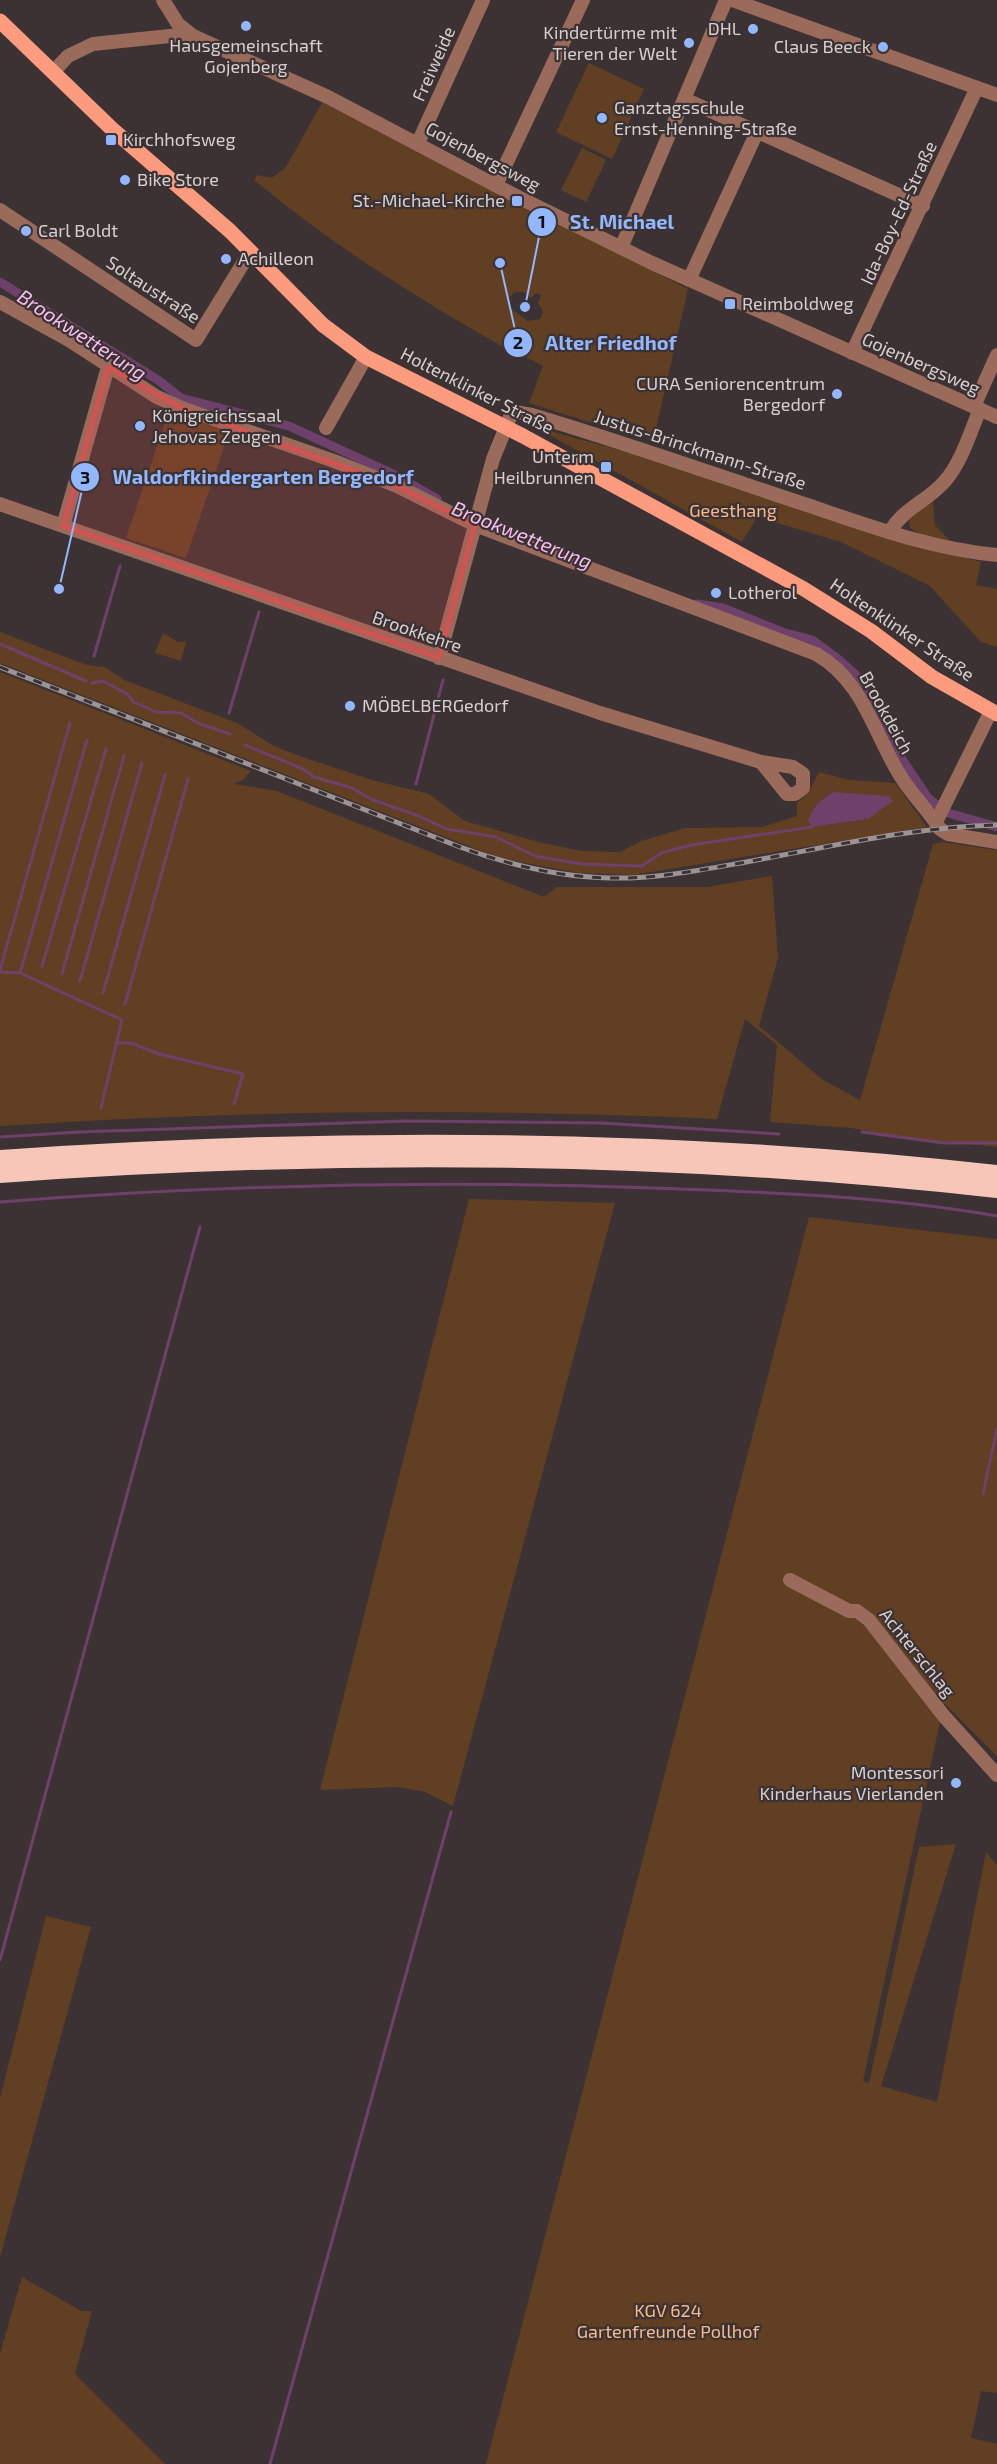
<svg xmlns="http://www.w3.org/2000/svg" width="997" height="2464" viewBox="0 0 997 2464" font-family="'Exo 2',sans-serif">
<rect width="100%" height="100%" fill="#3c3233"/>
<path fill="#613f22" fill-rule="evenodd" d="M589,63L644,89L612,159L556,132Z
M323,101L688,289L654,437L646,436L640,438L529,403L543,366C529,357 513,352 498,344C412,295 330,243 254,180L257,175L272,178L286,167ZM515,292H523L531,298L536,293L541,295L538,303L543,312L540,319L528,321L511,309L509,298Z
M582,148L606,160L586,202L561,190Z
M169,411L229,432L186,558L126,538Z
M535,427L634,454L891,539L981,562L976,585L997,589V647L981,642L930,586L841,542L757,517L742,542Z
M933,501L935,525L950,541L923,536L910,528L909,519Z
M0,632L87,665L105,667L124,680L237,723L274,746L302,757L372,780L429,794L465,821L542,843L583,851L620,852L641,841L685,828L762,827L797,816V803L808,793L819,772L849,780L895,783L927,827L633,875L579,873L499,858L0,663ZM833,792L892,801L868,819L812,827C813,809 816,801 833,792Z
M163,633L178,642L186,641L181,661L155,653Z
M0,672L251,771L243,780L234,784L277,791L544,897L557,887H707L772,876L778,958L759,1026L823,1080L860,1100L933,844L942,842L997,850V1147L900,1137L852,1128L770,1122L777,1045L745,1019L717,1119C478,1108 239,1110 0,1126Z
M469,1199L615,1203L453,1806L425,1792L398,1787L320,1790Z
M809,1217L997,1239V1756L944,1703L863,2081L869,2083L919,1847L956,1844L881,2086L937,2102L986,1852L997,1865V2393L981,2391L971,2438L997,2444V2464H486Z
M46,1916L91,1927L0,2257V2098Z
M22,2277L81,2311H92L75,2374L165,2464H0V2354Z"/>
<path fill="#6e416a" d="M833,792L889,796L893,801L868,819L812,827L808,820C814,807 820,799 833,792Z"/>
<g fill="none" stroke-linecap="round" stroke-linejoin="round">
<path stroke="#6e416a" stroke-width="3" d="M0,644L86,681
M94,656L120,566
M92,683L103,681L127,694L134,702L156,712L181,713L198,723L230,734
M229,713L259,612
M245,745L303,769L314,777L352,788L371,799L416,815L447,829L496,837L535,856L582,864L642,866L661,853L691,845L812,827
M416,784L443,680
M42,966L106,749
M0,970L70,723
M0,972L20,973L122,1020L101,1108
M20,973L87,740
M62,974L124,756
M80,981L142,763
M103,993L165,775
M125,1004L188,779
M118,1043H131L159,1054L243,1074L234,1104
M862,1132L944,1143H997
M0,1137L79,1132L405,1121L601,1123L779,1134
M0,1202C217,1185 435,1180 652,1188C767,1192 883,1196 997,1216
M983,1494L997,1429
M0,1960L200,1227
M270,2464L451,1812"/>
<path stroke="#6e416a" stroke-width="9" d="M0,282L158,380L181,398L289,426L391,473L437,499
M473,517L511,531
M697,604L723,608L782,632L812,640L838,659L855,674L886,735L928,798L948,813L997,827"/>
<path stroke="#9a6a5b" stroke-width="14" d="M163,0L178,24L193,36L328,97L518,197L652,263L997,417
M732,0L997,95
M54,71L68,56L93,44L189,34
M684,99L923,206
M418,143L483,0
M496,185L583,0
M0,210L196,340L250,252
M621,248L726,0
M689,280L757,132
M0,302L69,340L157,397L182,408L334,461L397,486L475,525L816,654C863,680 874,734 901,777C913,796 929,811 940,829L948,834L997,842
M852,353L974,94V87
M974,406L997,355
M326,428L366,357
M0,504L600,713L761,762L793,767L803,774V788L795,794H787L761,762
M63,526L108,367
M890,532C902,509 928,501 945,481C962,461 970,433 980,409
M439,658L493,459L510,417L515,412L532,415C623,442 713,474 804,504C867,525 930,549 997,555
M936,822L991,711
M790,1580L849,1611H857L869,1620L943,1715L997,1775"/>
<path stroke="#fd9b7e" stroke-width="15" d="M0,21L112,129L230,231L323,325L366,357L523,436L804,589L871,631L932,677L997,714"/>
<path stroke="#f6c6b8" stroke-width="18" d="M0,1159C332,1136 666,1137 997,1174
M0,1174C332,1150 666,1152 997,1189"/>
<defs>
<path id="rail" d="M0,667L460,847C509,865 558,877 610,878C656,879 701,870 746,862C829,847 912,827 997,825"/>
</defs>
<use href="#rail" stroke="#9b9394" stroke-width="5"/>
<use href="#rail" stroke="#3c3233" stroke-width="3" stroke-dasharray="9" stroke-linecap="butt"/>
</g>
<path fill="#d65252" fill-opacity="0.2" stroke="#d65252" stroke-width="4.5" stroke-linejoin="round" d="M108,367L182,408L397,486L475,525L439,658L63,526Z"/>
<g fill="#92b7fd" stroke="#3c3233" stroke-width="2">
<circle cx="246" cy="26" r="6"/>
<circle cx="753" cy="29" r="6"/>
<circle cx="689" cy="43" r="6"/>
<circle cx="883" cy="47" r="6"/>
<circle cx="602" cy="118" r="6"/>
<rect x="105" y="134" width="12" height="12" rx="3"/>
<circle cx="125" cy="180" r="6"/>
<rect x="511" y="195" width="12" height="12" rx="3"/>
<circle cx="26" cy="231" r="6"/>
<circle cx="226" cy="259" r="6"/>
<rect x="724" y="298" width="12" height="12" rx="3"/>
<circle cx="837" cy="394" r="6"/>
<circle cx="140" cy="426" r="6"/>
<rect x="600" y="461" width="12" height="12" rx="3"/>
<circle cx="716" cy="593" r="6"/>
<circle cx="350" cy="706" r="6"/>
<circle cx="956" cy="1783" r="6"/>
</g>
<g text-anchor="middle" stroke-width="4.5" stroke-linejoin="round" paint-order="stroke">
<g font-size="18" fill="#d6d0d0" stroke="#3c3233" text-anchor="start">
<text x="741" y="35" text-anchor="end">DHL</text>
<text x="677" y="39" text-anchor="end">Kindertürme mit<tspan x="677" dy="21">Tieren der Welt</tspan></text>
<text x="246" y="52" text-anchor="middle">Hausgemeinschaft<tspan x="246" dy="21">Gojenberg</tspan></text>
<text x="871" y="53" text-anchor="end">Claus Beeck</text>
<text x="614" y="114">Ganztagsschule<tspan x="614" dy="21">Ernst-Henning-Straße</tspan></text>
<text x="123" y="146">Kirchhofsweg</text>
<text x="137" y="186">Bike Store</text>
<text x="505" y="207" text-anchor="end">St.-Michael-Kirche</text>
<text x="38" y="237">Carl Boldt</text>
<text x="238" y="265">Achilleon</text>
<text x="742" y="310">Reimboldweg</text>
<text x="825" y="390" text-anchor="end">CURA Seniorencentrum<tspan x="825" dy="21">Bergedorf</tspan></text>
<text x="152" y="422">Königreichssaal<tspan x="152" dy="21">Jehovas Zeugen</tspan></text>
<text x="594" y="463" text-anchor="end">Unterm<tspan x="594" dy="21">Heilbrunnen</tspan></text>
<text x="728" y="599">Lotherol</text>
<text x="362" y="712">MÖBELBERGedorf</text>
<text x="944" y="1779" text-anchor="end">Montessori<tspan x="944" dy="21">Kinderhaus Vierlanden</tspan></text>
</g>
<g font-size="18" fill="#d6d0d0" stroke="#3c3233">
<text transform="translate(434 64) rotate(-66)" y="6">Freiweide</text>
<text transform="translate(483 157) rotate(28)" y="6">Gojenbergsweg</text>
<text transform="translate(899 213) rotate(-65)" y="6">Ida-Boy-Ed-Straße</text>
<text transform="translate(153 290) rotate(33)" y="6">Soltaustraße</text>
<text transform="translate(921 364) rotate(24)" y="6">Gojenbergsweg</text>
<text transform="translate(477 391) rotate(27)" y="6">Holtenklinker Straße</text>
<text transform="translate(700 450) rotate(18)" y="6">Justus-Brinckmann-Straße</text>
<text transform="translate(902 630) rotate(34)" y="6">Holtenklinker Straße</text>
<text transform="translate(417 632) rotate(19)" y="6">Brookkehre</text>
<text transform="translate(886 713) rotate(61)" y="6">Brookdeich</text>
<text transform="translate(917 1653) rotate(51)" y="6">Achterschlag</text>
</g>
<g font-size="18" fill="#f7bb8b" stroke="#3c3233">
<text x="733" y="517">Geesthang</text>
<text x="668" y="2317">KGV 624<tspan x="668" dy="21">Gartenfreunde Pollhof</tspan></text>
</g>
<g font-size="20" font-style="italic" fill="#f9bff2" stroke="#3c3233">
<text transform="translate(82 335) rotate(33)" y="7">Brookwetterung</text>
<text transform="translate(522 535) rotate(22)" y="7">Brookwetterung</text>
</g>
</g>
<path fill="none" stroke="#92b7fd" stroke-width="2" d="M525 307L542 222M500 263L518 343M59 589L85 477"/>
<g fill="#92b7fd" stroke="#3c3233" stroke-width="2">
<circle cx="525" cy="307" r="6"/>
<circle cx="500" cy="263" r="6"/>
<circle cx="59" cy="589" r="6"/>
<circle cx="542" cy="222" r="15"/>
<circle cx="518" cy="343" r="15"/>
<circle cx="85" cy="477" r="15"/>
</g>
<g font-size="18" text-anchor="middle" font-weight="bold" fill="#111">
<text x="542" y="228">1</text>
<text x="518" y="349">2</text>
<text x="85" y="484">3</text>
</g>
<g font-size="20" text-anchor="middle" font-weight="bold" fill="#92b7fd" stroke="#3c3233" stroke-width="4.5" stroke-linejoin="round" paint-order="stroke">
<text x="622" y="229">St. Michael</text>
<text x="611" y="350">Alter Friedhof</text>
<text x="263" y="484">Waldorfkindergarten Bergedorf</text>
</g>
</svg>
